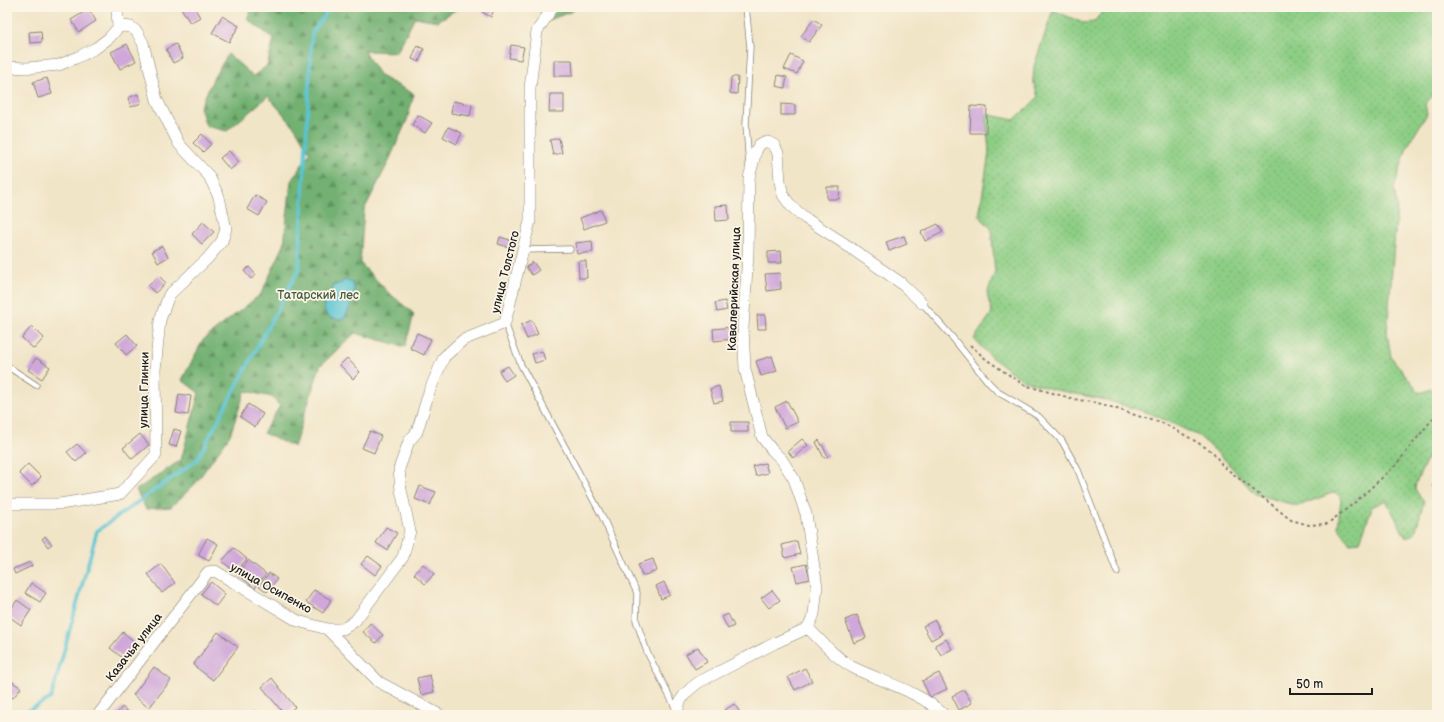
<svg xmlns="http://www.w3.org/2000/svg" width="1444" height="722" viewBox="0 0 1444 722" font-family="'Balsamiq Sans',sans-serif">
<defs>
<pattern id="grass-dots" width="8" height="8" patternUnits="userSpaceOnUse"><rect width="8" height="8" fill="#8dce85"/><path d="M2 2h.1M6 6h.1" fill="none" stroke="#79b072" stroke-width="1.8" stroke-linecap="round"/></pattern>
<pattern id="forest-firs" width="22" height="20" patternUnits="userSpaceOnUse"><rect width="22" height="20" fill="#72b172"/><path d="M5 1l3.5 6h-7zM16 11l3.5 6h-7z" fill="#5d8f5d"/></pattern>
</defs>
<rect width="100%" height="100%" fill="#fcf5e5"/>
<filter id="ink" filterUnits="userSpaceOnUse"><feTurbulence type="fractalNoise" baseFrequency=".025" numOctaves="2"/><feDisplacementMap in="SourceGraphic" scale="8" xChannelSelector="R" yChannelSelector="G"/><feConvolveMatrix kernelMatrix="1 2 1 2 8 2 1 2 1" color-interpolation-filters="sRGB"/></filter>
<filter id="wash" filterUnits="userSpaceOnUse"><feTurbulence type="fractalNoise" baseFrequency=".012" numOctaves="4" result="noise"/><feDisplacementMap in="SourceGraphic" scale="16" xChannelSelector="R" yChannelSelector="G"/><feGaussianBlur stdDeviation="0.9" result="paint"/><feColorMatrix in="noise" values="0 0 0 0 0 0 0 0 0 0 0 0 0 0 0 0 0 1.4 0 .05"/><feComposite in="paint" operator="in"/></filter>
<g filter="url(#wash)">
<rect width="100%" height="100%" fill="#f1e5c8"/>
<path fill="url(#grass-dots)" stroke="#547550" d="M1103,7H1437V91L1425,104L1427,114L1407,147L1394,188L1397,207L1387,332L1391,357L1420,393L1437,387V437L1416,483L1415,490L1424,501L1415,533L1406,538L1386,500L1372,507L1360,542L1350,543L1338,527L1341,498L1335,492L1298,506L1255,494L1225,460L1199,436L1152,414L1106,400L1051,389L1023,380L992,358L974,339L992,313L987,294L995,272L991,228L979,216L989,153L986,114L1014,120L1022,113L1038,97L1033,81L1034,66L1053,10L1083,23L1094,22L1102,12Z"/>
<path fill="url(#forest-firs)" stroke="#476647" d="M253,7H459L457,9L438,21L415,17L397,52L364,51L380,76L414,94L407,120L387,165L364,210L360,263L388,292L414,314L405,347L355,333L320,366L294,447L263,433L280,406L272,397L245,391L230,435L195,484L171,507L146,509L136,490L181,460L199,393L182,380L203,340L261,294L284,245L291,181L310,153L296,129L268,96L227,131L206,126L200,107L214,77L228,54L253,76L267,66L274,39L247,19Z
M536,7H576L573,11L549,20Z"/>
<path fill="#5ac5d3" stroke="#3b7078" d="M346,279L353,283L355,293L348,299L351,305L346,316L340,320C327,318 325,316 323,302L335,285L341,283Z"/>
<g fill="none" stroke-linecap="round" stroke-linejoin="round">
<path stroke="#5ac5d3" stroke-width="3.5" d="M20,715L51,698L97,531L197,460L299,269L312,33L330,7"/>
</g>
<g id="blocks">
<path fill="#cfa7da" d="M183,7H194L200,17L190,23L181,8Z
M485,7H490L494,9L491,17L482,12Z
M89,9L96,21L79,32L71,20Z
M222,16L239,26L229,42L212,33Z
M814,19L822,25L809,42L801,36Z
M41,31L42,42L30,43L29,32Z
M127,44L136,61L120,69L111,52Z
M176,44L183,58L173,63L166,49Z
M511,45L524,47L521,60L509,58Z
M417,46L424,49L419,62L412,59Z
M791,55L803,61L797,74L784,69Z
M554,60H572L573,76H554Z
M778,75L787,77L785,88L776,86Z
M731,77H738L737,94L730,93Z
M47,78L52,94L38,98L33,82Z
M138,94L141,103L131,107L128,98Z
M550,94H564V112H549Z
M453,101L472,105L470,116L451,113Z
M781,104L795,105V115H781Z
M971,106L987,107L986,133H970Z
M418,115L432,123L425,133L412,125Z
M448,127L462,133L457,144L443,137Z
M202,134L211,144L203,152L193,143Z
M559,138L562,153L553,155L550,140Z
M229,151L239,162L230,170L220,158Z
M827,187H840L839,199H827Z
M255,195L267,202L259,216L247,209Z
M728,205L729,220L716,221L715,206Z
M601,210L605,221L584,229L580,218Z
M203,222L214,232L202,244L192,234Z
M938,224L943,232L925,241L921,232Z
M904,236L907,244L889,251L886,242Z
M500,237L510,240L508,247L498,244Z
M592,241L593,252L577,254L576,243Z
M162,246L168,257L158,263L152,251Z
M781,251L782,263H768V252Z
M578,261H586L587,278H579Z
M533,262L539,270L532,275L526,267Z
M249,267L256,275L251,279L244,271Z
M780,273L781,289L767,291L765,274Z
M159,276L166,283L155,293L148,286Z
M725,301L727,310L717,312L715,303Z
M757,315H765L766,329H758Z
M532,320L538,334L527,339L521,325Z
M32,326L44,338L34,349L22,338Z
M733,327L734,339L714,341L713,329Z
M417,333L431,339L424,355L410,348Z
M127,334L137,346L126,355L116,343Z
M542,351L545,360L535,363L532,354Z
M772,356L777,371L761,376L756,361Z
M36,358L50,367L42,379L28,370Z
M347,358L360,372L353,379L340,365Z
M508,366L514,375L505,381L499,371Z
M719,386L723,401L714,403L710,389Z
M179,394L191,396L188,415L176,413Z
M787,401L798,422L785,428L775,407Z
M248,404L263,414L255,427L240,417Z
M731,422H748V432H731Z
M174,429L181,431L176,447L169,445Z
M370,431L381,436L374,453L362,448Z
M140,434L149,445L132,459L123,448Z
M802,439L808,445L793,458L788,451Z
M819,440L828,456L824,458L816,442Z
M77,444L86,453L76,462L67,452Z
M765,463L768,473L756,476L753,466Z
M28,464L41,477L32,486L19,473Z
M1437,478V489L1432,486Z
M420,486L436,492L430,505L415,499Z
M386,527L397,533L387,550L376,543Z
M45,536L52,544L48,547L42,539Z
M207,538L218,544L209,561L198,555Z
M797,541L800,554L785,558L782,545Z
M234,548L247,559L235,572L222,561Z
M368,556L382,566L375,575L361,564Z
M653,559L657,571L642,576L638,564Z
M248,560L266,574L255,588L237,574Z
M30,562L32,566L15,574L13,569Z
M161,564L175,583L162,593L148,574Z
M423,564L434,574L425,584L414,574Z
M806,564L810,579L797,582L793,567Z
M269,573L277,579L267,592L259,586Z
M211,582L225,594L216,606L201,594Z
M664,582L670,595L661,599L656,586Z
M31,583L46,593L40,602L25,593Z
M314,590L331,600L323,613L306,602Z
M772,590L780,600L769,608L761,598Z
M17,600L31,610L21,625L7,615Z
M728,614L734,626L728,629L722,617Z
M857,615L866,638L854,643L845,620Z
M935,620L942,634L931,640L923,626Z
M370,623L383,635L376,643L363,632Z
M123,632L137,644L124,659L110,648Z
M218,632L238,647L213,680L193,665Z
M946,639L952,649L941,655L935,645Z
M698,647L707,662L695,669L686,654Z
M154,667L171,680L149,708L133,695Z
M805,668L812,681L795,690L788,677Z
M939,673L947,689L930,697L922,681Z
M430,675L434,692L421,695L417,678Z
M7,678L21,688L13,698L7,694Z
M272,678L295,707L285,715L262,687Z
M964,690L972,703L959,710L952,696Z
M734,704L742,715H724L722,712Z
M122,707L132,715H116Z"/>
</g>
</g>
<g filter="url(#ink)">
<use href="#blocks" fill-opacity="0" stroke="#868072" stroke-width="1"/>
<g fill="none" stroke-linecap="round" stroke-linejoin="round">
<defs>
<path id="lane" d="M746,7L750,47L746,124L749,166
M523,250L570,249
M922,303L952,337L989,383L998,392L1038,416L1062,441L1078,470L1117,572
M505,323L521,365L602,516L637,593L636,620L647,652L676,709
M7,366L36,385
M255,715V714"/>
<path id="street" d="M117,7L118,28
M7,67L27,68L59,65L76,58L96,48L109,38L118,28L123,26L131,27L137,32L143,43L157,100L179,144L209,176L219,197L226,229L222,241L208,258L169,295L160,320L155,370L156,455L120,494L60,504H7
M808,628C822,642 837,659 854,668C883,682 921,692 944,715
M327,629H343L355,621L403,557L410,531L401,490L399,469L409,441L417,432L429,392L444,357L463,340L505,323L530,221V88L537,31L553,7
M98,715L208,572L215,571L298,621L327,629L379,682L440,715
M678,715C676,700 688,690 699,682L775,643L808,628L814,614L817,587L806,514L794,479L782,460L772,450L762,437L745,369L743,328L748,254L749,178L756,151L759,145L764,142H768L774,145L778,153L780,182L783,195L791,206L805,218L842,242L901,283L922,303"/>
</defs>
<use href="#lane" stroke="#868072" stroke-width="7"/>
<use href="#street" stroke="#868072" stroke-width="12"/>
<path stroke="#868072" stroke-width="2" stroke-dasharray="3 3" stroke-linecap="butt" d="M970,345L987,360L1024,385L1074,399L1102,404L1138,416L1165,424L1190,438L1213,452L1222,465L1291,520L1309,525L1327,524L1353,504L1395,466L1437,413"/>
<use href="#lane" stroke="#fff" stroke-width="5.5"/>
<use href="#street" stroke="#fff" stroke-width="11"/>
</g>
</g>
<g text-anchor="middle" stroke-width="3.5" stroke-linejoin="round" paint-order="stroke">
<g font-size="12" fill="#1c1c1c" stroke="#fcf5e5">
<text transform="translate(505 272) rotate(-76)" y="4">улица Толстого</text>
<text transform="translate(734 289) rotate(-88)" y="4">Кавалерийская улица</text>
<text transform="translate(144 390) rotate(-89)" y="4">улица Глинки</text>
<text transform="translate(271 588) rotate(29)" y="4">улица Осипенко</text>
<text transform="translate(134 647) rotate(-52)" y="4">Казачья улица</text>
</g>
<g font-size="12" fill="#445a41" stroke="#fcf5e5">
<text x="318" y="299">Татарский лес</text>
</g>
</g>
<rect width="1444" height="722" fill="none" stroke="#fcf5e5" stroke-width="24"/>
<path d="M1290 688v6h82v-6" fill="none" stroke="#1c1c1c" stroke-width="2"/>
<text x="1296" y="688" font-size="12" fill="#1c1c1c" stroke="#fcf5e5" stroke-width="3" paint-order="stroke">50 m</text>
</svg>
